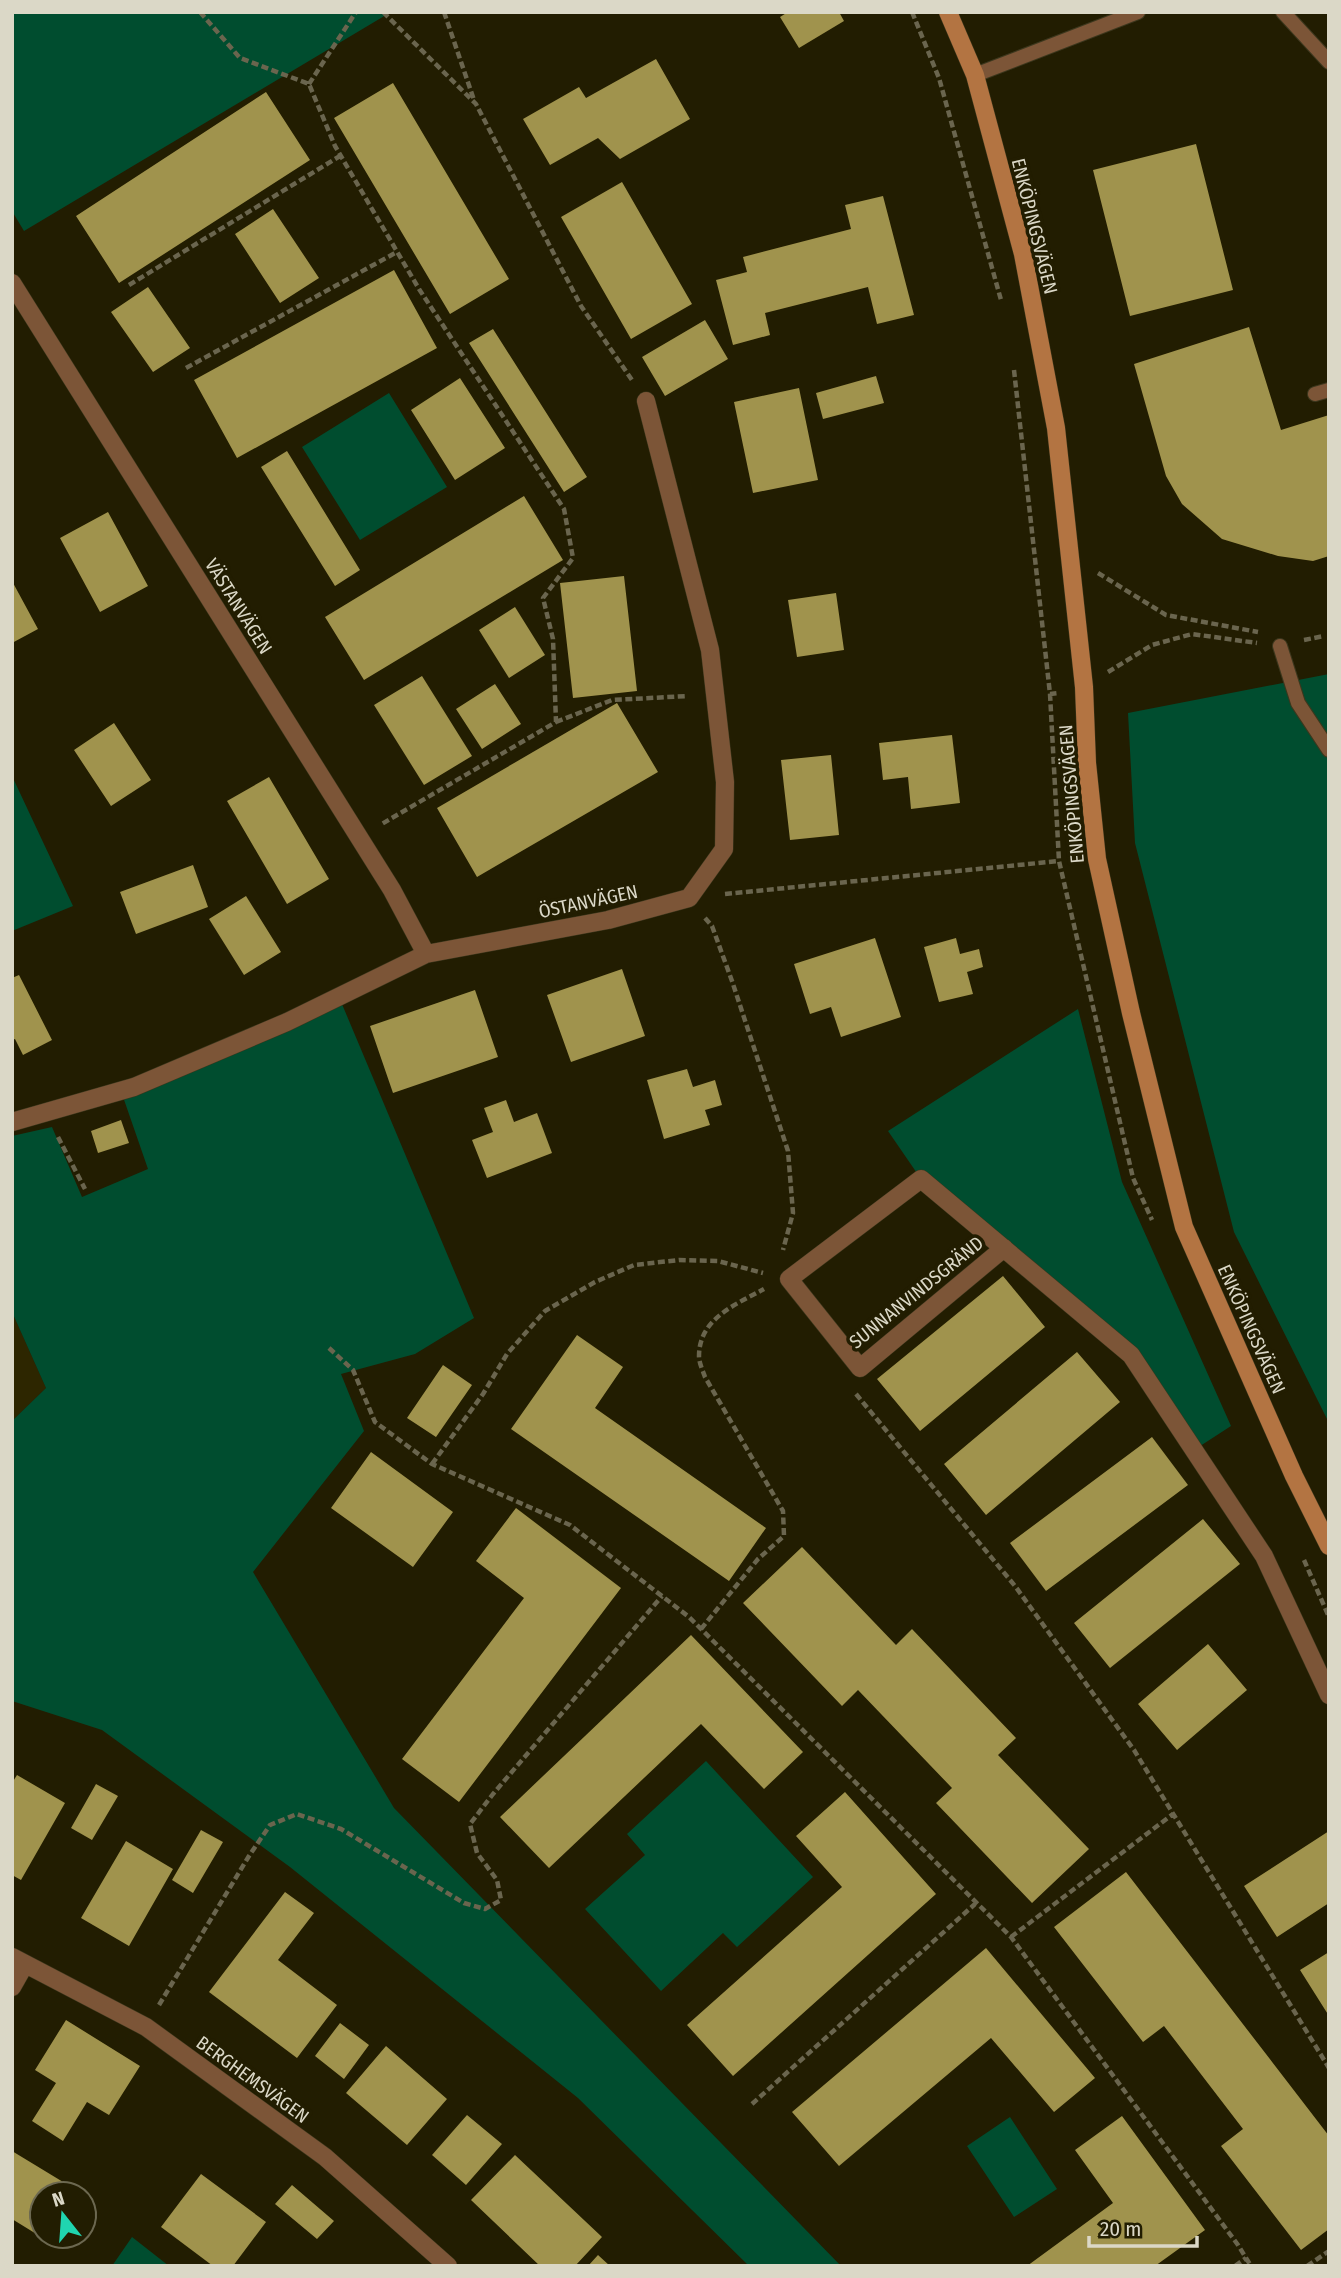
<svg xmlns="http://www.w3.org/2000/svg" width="1341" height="2278" viewBox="0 0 1341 2278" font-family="'Fira Sans Condensed',sans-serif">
<rect width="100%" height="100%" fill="#221d01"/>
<path fill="#2d2600" d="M12,1312L46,1388L12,1421Z"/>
<path fill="#004d2f" d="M12,12H391L24,231L12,211Z
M389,393L447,487L360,540L302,447Z
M1329,674V1423L1234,1232L1135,843L1128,713Z
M12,776L73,906L12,931Z
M339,997L474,1318L415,1354L341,1374L364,1431L253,1572L394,1808L841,2266H749L578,2098L290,1867L102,1730L12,1701V1421L46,1388L12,1312V1136L52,1127L82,1197L148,1169L121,1091Z
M1078,1009L1122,1182L1231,1426L1194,1450L1131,1355L921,1179L888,1131Z
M706,1761L813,1877L737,1947L723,1933L661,1991L585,1909L645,1855L627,1834Z
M1010,2117L1057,2189L1014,2217L967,2146Z
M132,2237L169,2266H112Z"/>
<path fill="#a0934d" d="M788,12H839L844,21L799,48L780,17Z
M656,59L690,119L620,159L598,138L550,165L523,119L579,87L586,98Z
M393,83L509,279L450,314L334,118Z
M266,92L310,160L119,283L76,216Z
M1196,144L1233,290L1130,316L1093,170Z
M622,182L692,304L631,339L561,217Z
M883,196L914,315L877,324L868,287L765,313L770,335L733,345L716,280L747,272L743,257L851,229L845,205Z
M273,209L319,278L280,303L235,234Z
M394,270L437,348L237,458L194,380Z
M148,287L190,348L153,372L111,312Z
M705,320L728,359L665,396L642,357Z
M1249,327L1281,430L1329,415V556L1313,561L1278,556L1222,539L1182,504L1166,476L1134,364Z
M493,329L587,477L564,492L469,343Z
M876,376L884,403L823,419L816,393Z
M460,378L505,448L455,480L411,410Z
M799,388L818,480L753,493L734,402Z
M287,451L360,570L335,586L261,467Z
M524,496L563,560L364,680L325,617Z
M108,512L148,586L100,612L60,538Z
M624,576L637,691L573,698L560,583Z
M12,581L38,629L12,643Z
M836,593L844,650L797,657L788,600Z
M515,607L545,655L509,678L479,630Z
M422,676L472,756L424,785L374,705Z
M495,684L521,724L482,749L456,709Z
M617,703L658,772L477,877L437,808Z
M114,723L151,780L111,806L74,750Z
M952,735L960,803L911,809L908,777L883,780L879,743Z
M831,755L839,835L790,840L781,760Z
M269,777L329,879L287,904L227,801Z
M193,865L208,907L136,934L120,892Z
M246,896L281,952L244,975L209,919Z
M875,938L901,1017L841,1037L831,1007L810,1014L794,964Z
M956,938L960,954L979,949L983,967L967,972L973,994L939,1002L924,947Z
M622,969L645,1036L571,1062L547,995Z
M19,975L52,1040L23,1055L15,1039L12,1040V978Z
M475,990L498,1057L393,1093L370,1026Z
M687,1069L693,1087L715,1080L722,1105L705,1110L710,1125L664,1139L647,1080Z
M506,1100L514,1122L537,1113L552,1153L487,1178L472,1140L493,1132L484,1108Z
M121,1120L129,1143L98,1153L91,1131Z
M1003,1276L1045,1327L920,1431L877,1379Z
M577,1335L623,1367L595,1408L766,1528L729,1581L511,1429Z
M1077,1352L1120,1402L986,1515L944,1464Z
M443,1365L472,1385L436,1437L407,1418Z
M1152,1437L1188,1485L1046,1591L1010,1543Z
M371,1452L453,1512L413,1567L331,1508Z
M516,1508L621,1588L459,1802L402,1759L524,1598L476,1561Z
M1203,1519L1240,1564L1110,1668L1074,1623Z
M802,1547L896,1645L912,1629L1016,1738L998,1755L1089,1849L1032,1903L936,1803L952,1788L858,1690L842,1706L743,1603Z
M691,1635L803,1752L764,1789L701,1724L549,1868L500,1817Z
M1208,1644L1247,1690L1177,1750L1138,1704Z
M17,1775L65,1803L21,1880L12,1875V1783Z
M96,1784L118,1796L92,1840L71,1828Z
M845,1792L936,1894L733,2076L687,2025L842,1887L796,1836Z
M201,1830L223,1842L193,1893L172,1880Z
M1329,1831V1903L1277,1937L1244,1886Z
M126,1841L173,1869L129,1946L81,1918Z
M1126,1872L1329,2136V2229L1301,2250L1221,2146L1243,2129L1164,2026L1143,2042L1054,1927Z
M285,1892L314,1913L278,1960L337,2005L297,2058L209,1992Z
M986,1948L1095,2078L1054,2112L991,2038L839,2166L792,2112Z
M1329,1952V2016L1300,1970Z
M66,2020L140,2066L109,2115L87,2102L63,2141L32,2121L56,2083L35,2070Z
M340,2023L369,2045L344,2079L315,2056Z
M386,2046L447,2099L407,2145L346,2093Z
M467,2115L502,2144L466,2185L432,2155Z
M1122,2116L1205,2230L1155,2266H1027L1113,2203L1075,2150Z
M12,2151L68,2185L63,2194H42V2228L38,2235L12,2219Z
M515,2155L602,2237L575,2266H540L471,2200Z
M201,2174L266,2222L233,2266H213L161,2227Z
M292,2185L334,2221L317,2239L275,2204Z
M598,2255L610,2266H588Z"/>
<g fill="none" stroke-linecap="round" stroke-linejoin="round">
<defs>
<path id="lane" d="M1283,12L1329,62
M975,75L1138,12
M1315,394L1329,390
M1280,646L1298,703L1329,750"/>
<path id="street" d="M12,283L392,890L426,954
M12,1122L134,1087L287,1022L426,954L608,920L689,898L724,849L725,782L710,650L646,401
M1004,1248L860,1368L789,1279L921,1179L1131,1355L1264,1556L1329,1695
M12,1957L146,2027L325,2157L448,2266
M12,1987L25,1964"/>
<path id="secondary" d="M948,12L975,75L1023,254L1056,428L1084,687L1087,763L1097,859L1131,1013L1184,1227L1294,1476L1329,1546"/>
</defs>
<use href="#lane" stroke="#3c371d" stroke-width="16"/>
<use href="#street" stroke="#3c371d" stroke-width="19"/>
<use href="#secondary" stroke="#3c371d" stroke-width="19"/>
<path stroke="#6a654e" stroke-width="4.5" stroke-dasharray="7 3.5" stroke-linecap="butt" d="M200,12L240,58L309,84L335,146L419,289L564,509L573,558L543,598L553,639L556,722L380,825
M383,12L476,104L581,306L632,380
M444,12L474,100
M912,12L939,78L1001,300
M309,84L356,12
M129,285L340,156
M186,368L397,252
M1014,370L1050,694L1059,693
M1098,573L1166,615L1258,632
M1304,640L1324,636
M1108,672L1152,645L1192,634L1257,643
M1050,694L1059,861L1133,1178L1152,1220
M556,722L612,700L688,696
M725,894L1059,861
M705,918L712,926L732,981L788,1151L793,1213L783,1250
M58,1137L85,1189
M329,1348L353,1370L375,1422L432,1464L570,1525L689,1617L1011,1937L1238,2245L1251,2266
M856,1394L1015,1586L1134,1750L1329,2068
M432,1464L483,1394L507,1354L545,1311L595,1282L634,1265L679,1260L718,1261L763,1273
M1304,1560L1329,1617
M701,1629L758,1559L784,1536L783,1511L705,1377C703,1371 699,1363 699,1356C699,1318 737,1304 764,1289
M1011,1937L1173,1814
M159,2005L249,1856L270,1825L297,1814L341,1829L464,1903L485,1909L501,1900L497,1880L477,1853L470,1824L493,1794L662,1596
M752,2104L975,1904
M1235,2266L1246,2258
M1307,2266L1329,2251"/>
<use href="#lane" stroke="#7c5537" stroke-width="14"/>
<use href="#street" stroke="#7c5537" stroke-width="18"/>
<use href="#secondary" stroke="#b37442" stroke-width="18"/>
</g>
<g text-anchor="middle" stroke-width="7" stroke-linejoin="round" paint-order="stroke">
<g font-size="19" fill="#dbd8c7" stroke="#221d01">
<text transform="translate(1035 226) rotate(76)" y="7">ENKÖPINGSVÄGEN</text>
<text transform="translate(239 606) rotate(58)" y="7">VÄSTANVÄGEN</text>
<text transform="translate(1071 794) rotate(-95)" y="7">ENKÖPINGSVÄGEN</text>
<text transform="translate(588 901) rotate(-12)" y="7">ÖSTANVÄGEN</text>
<text transform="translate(916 1292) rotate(-39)" y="7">SUNNANVINDSGRÄND</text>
<text transform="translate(1252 1329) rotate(66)" y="7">ENKÖPINGSVÄGEN</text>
<text transform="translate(253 2079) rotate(36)" y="7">BERGHEMSVÄGEN</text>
</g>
</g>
<rect width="1341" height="2278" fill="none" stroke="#dbd8c7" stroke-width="28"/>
<g transform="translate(63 2215) rotate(343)"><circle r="33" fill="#221d01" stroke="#6c6850" stroke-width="2"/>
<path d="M0-5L12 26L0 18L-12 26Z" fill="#20d5b0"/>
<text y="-10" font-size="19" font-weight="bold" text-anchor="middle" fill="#dbd8c7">N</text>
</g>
<path d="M1089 2236v10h108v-10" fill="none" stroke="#dbd8c7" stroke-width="3.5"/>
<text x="1100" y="2236" font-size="21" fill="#dbd8c7" stroke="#221d01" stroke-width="5" paint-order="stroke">20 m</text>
</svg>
